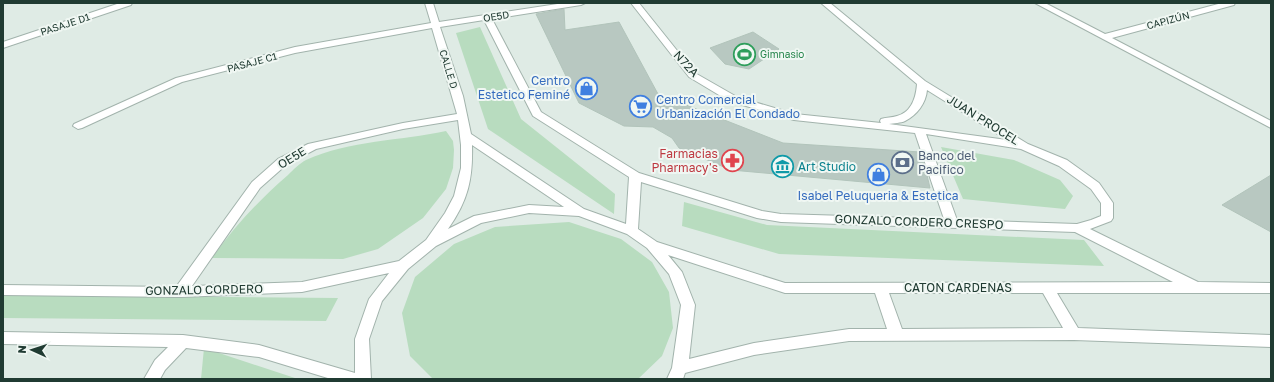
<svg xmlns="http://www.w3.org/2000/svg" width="1274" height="382" viewBox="0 0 1274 382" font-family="'Golos Text',sans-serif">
<rect width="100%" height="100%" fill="#dfebe5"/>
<path fill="#b8dcbf" d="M480,27L521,119L615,194L614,214L488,129L456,33Z
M446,131L453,141L454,150L453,168L446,189L423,218L378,249L343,259L212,258C234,227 259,200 288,175C293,170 300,163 306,160C350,140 400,141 446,131Z
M941,147L1014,160L1060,180L1073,196L1065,209L963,199Z
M684,202L767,225L1084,240L1104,266L779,254L682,226Z
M569,222L621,239L652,262L669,292L673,328L662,356L638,379H433L410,356L402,313L415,277L454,244L495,227Z
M3,295L338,298L326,321L3,318Z
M204,348L298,379H201Z"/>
<path fill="#b8c8c1" stroke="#b2c4bb" d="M564,9L565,30L619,22L658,94L783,143L920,152L926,171L930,188L731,170L679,148L672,138L653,127L624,126L579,103L536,14Z
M753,32L779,49L749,69L725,64L710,48Z
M1271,175V232L1222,205Z"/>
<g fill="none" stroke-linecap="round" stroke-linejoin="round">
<defs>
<path id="minor" d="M120,3H132L131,5L3,48V42Z
M425,3H433L439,22L564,3H585L581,5L492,19L541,112L639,173L762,211L781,214L944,219L915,133L794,120L729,101L689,77L631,3H639L695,73L737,97L795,114L881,123L880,121L881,119C886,117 892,118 897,116C912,112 916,97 917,84L821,3H830L925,81L1028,144L1067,160L1099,183L1113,203V218L1111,221L1090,229L1198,282L1271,283V293H1057L1078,328L1271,335V347L1074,340L849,341L754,355L685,373L683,379H667L672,368L681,305L669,274L647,248L627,234L579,216L529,213L481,223L436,246L408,269L382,301L369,339L371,379H331L259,357L186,348L165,370L160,379H144L155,360L168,347L3,344V332L183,335L259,345L355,373V339L369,299L389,273L302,292L180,297L3,295V285L176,287L252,182L278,159L308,144L403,123L457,114L432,28L295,53L182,82L82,128L78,129L73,126L74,124L176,78L295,47L431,23ZM484,20L533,116L629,177L626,224L584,209L471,134L463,96L440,27ZM927,90L1007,140L889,124C894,123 901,123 905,121C917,115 926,103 927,90ZM458,120L461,145V168L454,196L445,213L426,240L399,261L302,282L192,286L260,188L286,165L316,149L403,129ZM926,134L1021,149L1059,166L1091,189L1101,203V216L1091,220L1077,224L957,220ZM472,145L564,207L529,205L474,216L448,229C468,201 473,179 472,145ZM641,182L757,218L781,222L1075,232L1173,282L785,283L657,242L638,229ZM668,255L785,293H875L887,329H849L754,343L689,359L695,305L682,272ZM889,293H1043L1063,328L902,329Z
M1035,3H1045L1105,34L1222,3H1235L1234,5L1112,38L1271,121V128Z"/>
</defs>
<use href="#minor" stroke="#a2b3ac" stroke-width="2"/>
<use href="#minor" fill="#fff" fill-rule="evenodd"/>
</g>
<defs>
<symbol id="stadium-ring" viewBox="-11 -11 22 22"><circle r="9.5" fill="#f0f7f3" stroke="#2e9e5b" stroke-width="1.5"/><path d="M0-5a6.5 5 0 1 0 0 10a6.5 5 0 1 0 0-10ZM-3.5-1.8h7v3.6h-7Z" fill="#2e9e5b"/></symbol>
<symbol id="shop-ring" viewBox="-11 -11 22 22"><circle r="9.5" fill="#f0f7f3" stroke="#3f7fe0" stroke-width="1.5"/><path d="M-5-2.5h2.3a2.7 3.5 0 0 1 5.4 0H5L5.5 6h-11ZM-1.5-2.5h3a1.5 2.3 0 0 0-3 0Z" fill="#3f7fe0"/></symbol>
<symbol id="supermarket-ring" viewBox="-11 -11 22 22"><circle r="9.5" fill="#f0f7f3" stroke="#3f7fe0" stroke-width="1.5"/><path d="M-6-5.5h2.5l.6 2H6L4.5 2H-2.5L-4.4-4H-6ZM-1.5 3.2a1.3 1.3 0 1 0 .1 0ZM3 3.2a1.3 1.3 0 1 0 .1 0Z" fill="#3f7fe0"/></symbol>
<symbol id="pharmacy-ring" viewBox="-11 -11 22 22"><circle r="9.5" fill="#f0f7f3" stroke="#e0444e" stroke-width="1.5"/><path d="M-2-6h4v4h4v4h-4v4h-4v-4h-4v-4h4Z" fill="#e0444e"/></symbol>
<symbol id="bank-ring" viewBox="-11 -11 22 22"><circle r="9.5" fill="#f0f7f3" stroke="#5c6f8a" stroke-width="1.5"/><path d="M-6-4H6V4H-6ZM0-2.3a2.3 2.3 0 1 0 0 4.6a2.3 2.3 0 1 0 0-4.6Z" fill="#5c6f8a"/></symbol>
<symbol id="museum-ring" viewBox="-11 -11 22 22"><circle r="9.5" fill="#f0f7f3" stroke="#0f9aa8" stroke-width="1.5"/><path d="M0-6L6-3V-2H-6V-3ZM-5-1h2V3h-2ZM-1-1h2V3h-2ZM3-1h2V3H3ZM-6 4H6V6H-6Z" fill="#0f9aa8"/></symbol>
</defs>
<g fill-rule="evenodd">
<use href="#stadium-ring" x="732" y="42" width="25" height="25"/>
<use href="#shop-ring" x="574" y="76" width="25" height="25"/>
<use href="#supermarket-ring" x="628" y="94" width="25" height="25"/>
<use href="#pharmacy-ring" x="720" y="148" width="25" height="25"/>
<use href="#bank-ring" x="890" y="150" width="25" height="25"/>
<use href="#museum-ring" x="770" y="154" width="25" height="25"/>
<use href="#shop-ring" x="866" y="162" width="25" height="25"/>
</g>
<g text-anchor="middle" stroke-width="4" stroke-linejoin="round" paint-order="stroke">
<g font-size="10" fill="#203b32" stroke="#f0f7f3">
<text transform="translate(496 16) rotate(-9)" y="4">OE5D</text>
<text transform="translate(1168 20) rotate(-15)" y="4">CAPIZÚN</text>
<text transform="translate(65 24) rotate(-18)" y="4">PASAJE D1</text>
<text transform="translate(252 62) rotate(-15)" y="4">PASAJE C1</text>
<text transform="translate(449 69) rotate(73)" y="4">CALLE D</text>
</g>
<g font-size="10" fill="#27864d" stroke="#f0f7f3" text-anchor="start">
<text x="760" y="58">Gimnasio</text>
</g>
<g font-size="12" fill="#203b32" stroke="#f0f7f3">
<text transform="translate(686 64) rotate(47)" y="4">N72A</text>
<text transform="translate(983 120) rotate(32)" y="4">JUAN PROCEL</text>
<text transform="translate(292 158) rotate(-31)" y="4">OE5E</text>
<text transform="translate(919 222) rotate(2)" y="4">GONZALO CORDERO CRESPO</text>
<text x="958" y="292">CATON CARDENAS</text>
<text transform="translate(204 290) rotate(-1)" y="4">GONZALO CORDERO</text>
</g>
<g font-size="12" fill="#366cbe" stroke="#f0f7f3" text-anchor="end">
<text x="570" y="85">Centro<tspan x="570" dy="14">Estetico Feminé</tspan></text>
<text x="656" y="104" text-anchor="start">Centro Comercial<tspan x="656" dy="14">Urbanización El Condado</tspan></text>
<text x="878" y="200" text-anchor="middle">Isabel Peluqueria &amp; Estetica</text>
</g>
<g font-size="12" fill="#be3a42" stroke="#f0f7f3" text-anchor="end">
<text x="718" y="158">Farmacias<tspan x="718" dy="14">Pharmacy's</tspan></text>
</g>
<g font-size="12" fill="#4e5e75" stroke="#f0f7f3" text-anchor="start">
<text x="918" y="160">Banco del<tspan x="918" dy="14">Pacifico</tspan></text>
</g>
<g font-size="12" fill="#0d838f" stroke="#f0f7f3" text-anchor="start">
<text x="798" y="171">Art Studio</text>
</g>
</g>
<rect width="1274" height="382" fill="none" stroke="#203b32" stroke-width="8"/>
<g transform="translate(32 350) rotate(273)" stroke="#f0f7f3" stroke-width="3" paint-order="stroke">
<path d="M0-3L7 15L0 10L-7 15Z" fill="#203b32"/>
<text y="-6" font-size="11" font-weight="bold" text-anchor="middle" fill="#203b32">N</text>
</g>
</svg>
